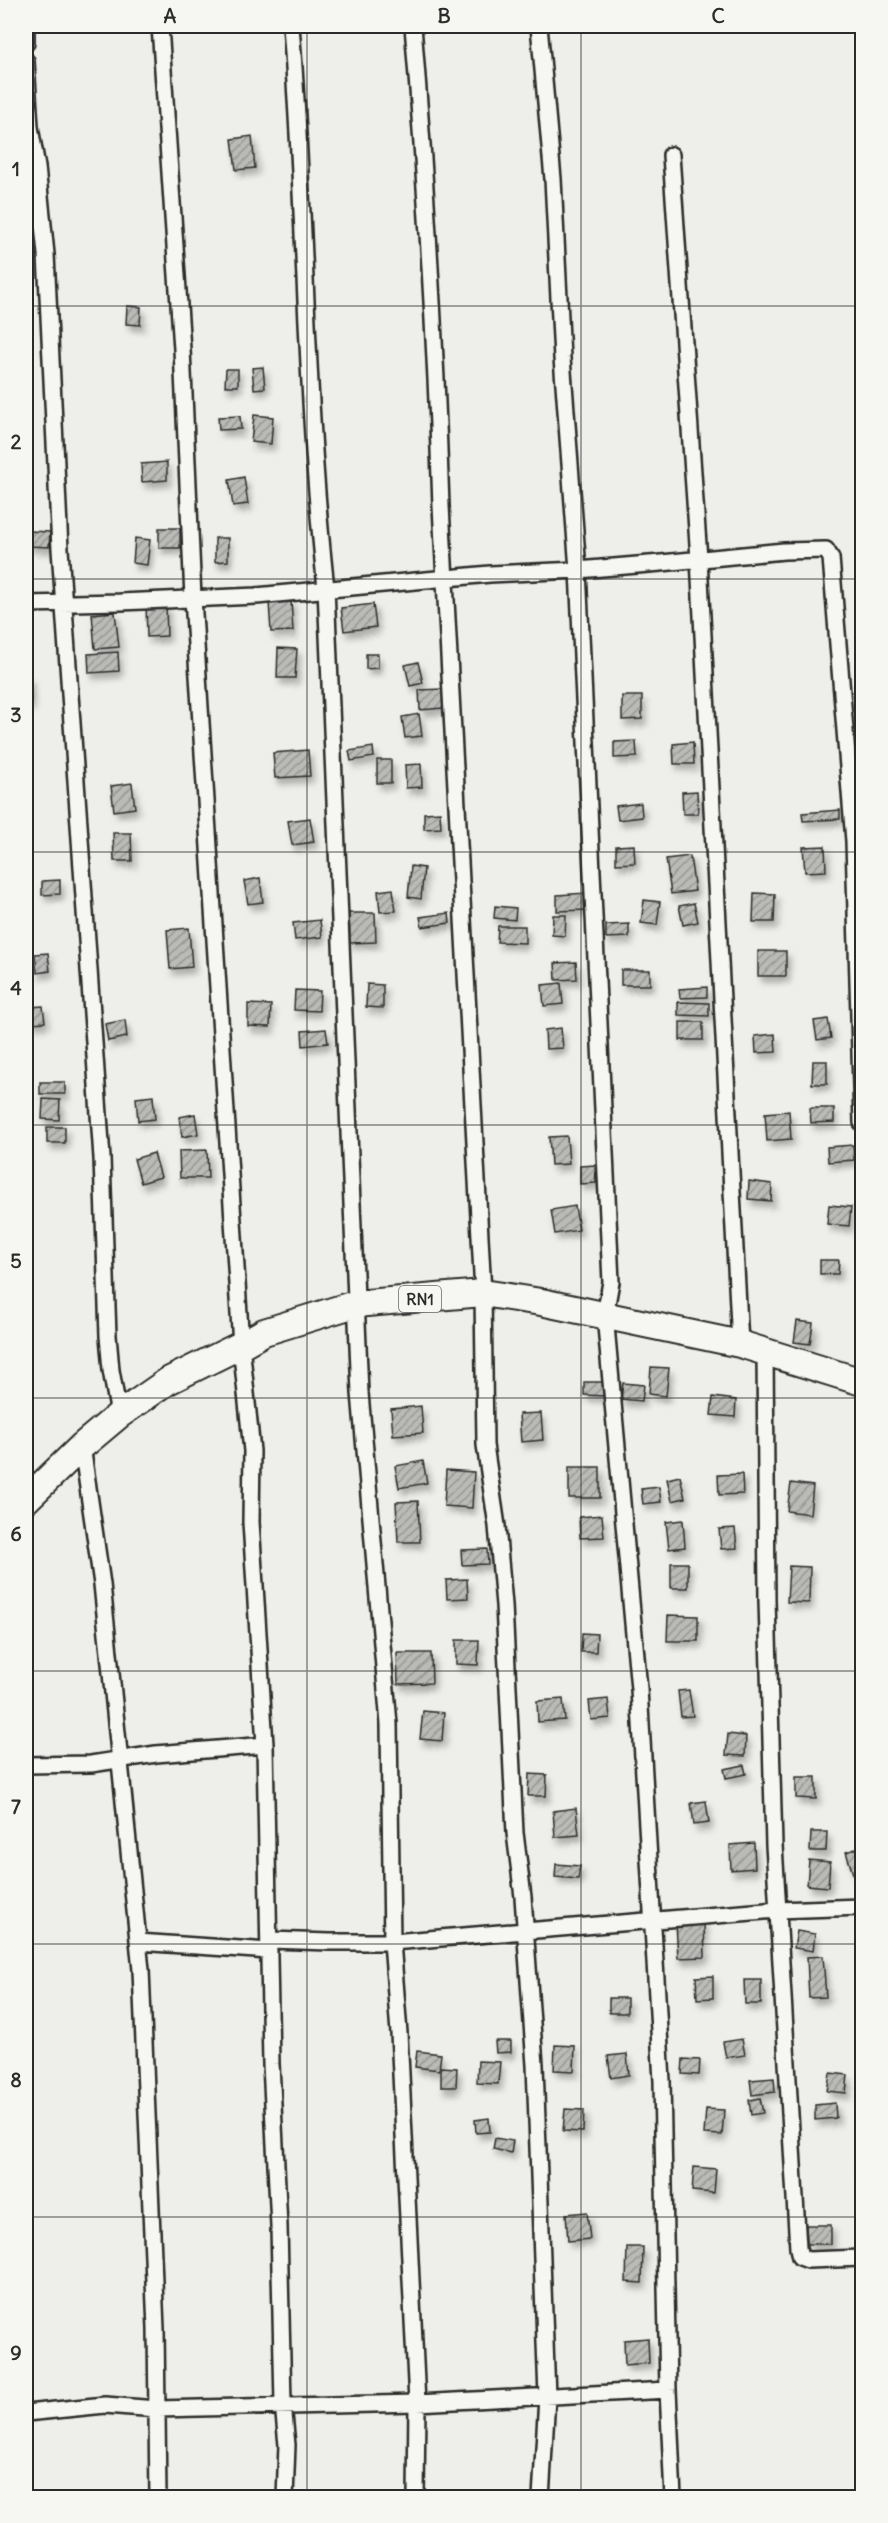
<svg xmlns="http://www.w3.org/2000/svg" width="888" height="2523" viewBox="0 0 888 2523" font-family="Delius,sans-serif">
<defs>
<pattern id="building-hatch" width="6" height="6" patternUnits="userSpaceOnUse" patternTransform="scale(1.5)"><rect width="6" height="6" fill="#babab7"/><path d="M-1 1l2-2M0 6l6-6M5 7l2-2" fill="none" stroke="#979795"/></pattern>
<filter id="shadow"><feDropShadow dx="3.5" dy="6" stdDeviation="3" flood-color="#0004"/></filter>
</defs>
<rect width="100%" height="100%" fill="#eeeeea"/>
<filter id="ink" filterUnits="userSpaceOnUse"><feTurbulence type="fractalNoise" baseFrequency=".0167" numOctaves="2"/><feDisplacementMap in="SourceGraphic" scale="12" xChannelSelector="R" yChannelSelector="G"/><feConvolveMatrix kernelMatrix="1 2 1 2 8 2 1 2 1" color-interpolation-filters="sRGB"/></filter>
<g filter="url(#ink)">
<path fill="url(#building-hatch)" stroke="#2b2b2b" stroke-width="1.5" filter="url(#shadow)" d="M252,136L255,168L236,170L232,139Z
M127,306L141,307L140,325L126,324Z
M263,367L265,388L254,389L252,368Z
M226,369H238V386H225Z
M254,415L273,417L271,444L251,442Z
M240,416L241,429L219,430L218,417Z
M167,462V480L142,482L141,464Z
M244,477L248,504L233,506L229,480Z
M159,528H180V548H159Z
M29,531L50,532L49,547L28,546Z
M135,538L150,540L147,565L133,563Z
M215,538H228V561L215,562Z
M291,600L293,631L271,632L269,602Z
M166,604L167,636L147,637L146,605Z
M373,604L376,627L344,631L341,608Z
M115,612L119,647L95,649L92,614Z
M278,648L297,649L295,678H277Z
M118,652L119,671L89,673L88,654Z
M366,654H378V668L366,669Z
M418,662L423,683L410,686L405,665Z
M26,677H30L31,704H26Z
M442,689L443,708L420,710L419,690Z
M622,696H642V719L622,720Z
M419,714L422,736L405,738L402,717Z
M636,741L637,757L614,758V742Z
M693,742L694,764H674L673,744Z
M373,747L374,757L351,761L349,751Z
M308,750L310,776L275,778L273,753Z
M377,760H391V783H377Z
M421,764L422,787L406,788L405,765Z
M132,783L135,808L114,811L111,786Z
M697,791L698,814H683L682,792Z
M641,803L642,817L618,820L616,806Z
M840,810V819L803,821L802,813Z
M440,812L441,828L424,829V813Z
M310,818L314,842L292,845L288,821Z
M113,833H131L132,861H114Z
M634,845L635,863L616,864V846Z
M825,846L826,871L805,872L803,847Z
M690,856L695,891L671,894L666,859Z
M411,866L424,868L421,899L408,897Z
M260,878L263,902L248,904L244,881Z
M60,880V894L42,895V881Z
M393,889L396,911L380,912L378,891Z
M587,893V910L557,911V895Z
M754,893L775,894L774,922H753Z
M644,900L660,902L657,925L641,923Z
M694,903L698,922L683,925L679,906Z
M495,906L516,908L515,920L494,918Z
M349,913H375L376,942L350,943Z
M449,913L450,923L422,927L420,917Z
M553,915H566L565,936L552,935Z
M320,920L322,937L295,940L293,923Z
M629,924V937L606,938V925Z
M498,926H525V943L497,942Z
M189,928L192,967L170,969L167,930Z
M758,951H786V976H758Z
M48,953L50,971L37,973L35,954Z
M576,962L577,979L556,980L555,963Z
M621,970H650V985H621Z
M561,983L563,1004L544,1006L542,985Z
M367,984L383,985V1008L366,1007Z
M707,987V997L680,998L679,989Z
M295,990L320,991L319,1011L294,1010Z
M678,1002L709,1003V1016L678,1015Z
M248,1004L271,1005L270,1027L248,1026Z
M43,1006L45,1022L31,1023L29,1007Z
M828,1019L831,1038L817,1040L814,1021Z
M125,1020L127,1037L108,1041L105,1024Z
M680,1022H703V1040H680Z
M561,1028L563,1048L546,1049L545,1030Z
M326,1029L328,1043L303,1046L302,1031Z
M775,1034L776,1052L756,1053L755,1036Z
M813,1061H827V1084H812Z
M40,1082H65V1094H40Z
M153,1096L155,1119L138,1121L136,1098Z
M43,1099L60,1100L59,1120L42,1119Z
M810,1108H834V1122L811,1123Z
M789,1111L791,1139L767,1141L765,1113Z
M195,1114L198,1134L182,1137L179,1117Z
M47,1127H65V1143H47Z
M567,1136L569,1164L551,1165L549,1137Z
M853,1145L854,1160L828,1162L827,1147Z
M207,1150L208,1178H180L179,1151Z
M154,1153L161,1177L141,1183L134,1159Z
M595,1165L596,1183L580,1184V1166Z
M749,1181L772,1184L771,1201L748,1199Z
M829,1205L851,1207L849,1226L827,1224Z
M575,1206L579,1230L555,1234L551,1210Z
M820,1260H839L838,1274H820Z
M797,1321L813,1323L810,1344L794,1342Z
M651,1367L669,1368L666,1396L649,1394Z
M584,1382H605L604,1396L584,1395Z
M623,1383L644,1385L642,1401L621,1399Z
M713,1397L736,1400L735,1417L711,1415Z
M421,1406L423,1433L393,1435L391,1409Z
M541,1413L543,1440L521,1442L519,1414Z
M423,1461L427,1483L399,1488L395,1466Z
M569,1467H600V1498H569Z
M446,1470L474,1472L472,1508L444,1506Z
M742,1474L743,1494L719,1495L718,1475Z
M680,1476L685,1498L672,1501L667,1479Z
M791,1483L813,1486L810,1514L787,1511Z
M659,1487L661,1502L643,1504L641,1489Z
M418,1501L420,1542H398L396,1502Z
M602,1515L604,1537L580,1538L579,1517Z
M683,1520L685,1547L669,1549L666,1522Z
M735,1528L737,1548L721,1549L719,1529Z
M487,1549L488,1564L462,1565L461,1550Z
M671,1563H688V1588H671Z
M789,1566L810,1567L809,1603L787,1602Z
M467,1579L468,1598L447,1599L446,1580Z
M668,1615L698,1616V1641H667Z
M582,1633L597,1634L596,1652H581Z
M456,1640H479L478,1665L456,1664Z
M397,1653H431L432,1683L398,1684Z
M689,1690L693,1716L681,1717L678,1691Z
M563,1699L565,1720L538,1722L537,1701Z
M608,1699L610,1718L591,1720L589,1701Z
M423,1711L444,1713L442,1741L420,1739Z
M728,1734L746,1736L745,1756L726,1755Z
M744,1765L746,1774L726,1778L724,1769Z
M529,1774L547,1775L546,1796H528Z
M796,1777H816V1799L796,1798Z
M858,1783H862V1810H859Z
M706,1801L709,1823L694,1825L691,1803Z
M576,1808L579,1835L555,1837L553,1811Z
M811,1832H827L826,1851H810Z
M754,1843L755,1868L731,1870L730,1845Z
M862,1847V1872L853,1874L846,1852Z
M809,1860L830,1862L828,1887L807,1885Z
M556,1864L580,1866L578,1879L555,1877Z
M704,1922L705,1957L678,1958L676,1923Z
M797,1931L815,1934L813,1951L794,1948Z
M823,1956L826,1997L809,1998L807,1957Z
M713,1976V1998L697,1999L696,1977Z
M857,1976H862V1993H857Z
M744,1980H761V2004H745Z
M609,1998H627V2013H609Z
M742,2039L745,2055L726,2058L723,2042Z
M495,2041H511V2052L496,2053Z
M555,2045L575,2046L574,2071L554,2070Z
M417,2051L441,2054L439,2070L415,2067Z
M627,2054L629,2075L611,2078L608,2056Z
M683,2059L700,2060L699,2075L682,2074Z
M478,2061L500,2062L498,2084L477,2083Z
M441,2067L457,2068L456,2087H441Z
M830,2073L848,2075L846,2093L827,2091Z
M774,2078L775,2092L752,2095L750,2080Z
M760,2098L763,2113L751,2115L749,2100Z
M835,2103L836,2118L815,2120V2105Z
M565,2109L584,2110L583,2132L563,2131Z
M706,2109L724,2110L722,2135L704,2134Z
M489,2118L490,2132L476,2133L475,2120Z
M495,2138L513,2141L511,2153L493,2149Z
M856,2153H862V2169H857Z
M694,2167L716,2169L714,2193L692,2191Z
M587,2212L590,2239L568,2241L566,2214Z
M806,2225H831V2244H807Z
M627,2247H643L642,2283L626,2282Z
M648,2338L649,2363L625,2365L624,2340Z"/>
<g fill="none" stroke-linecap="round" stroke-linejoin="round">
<defs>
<path id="minor" d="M160,26L182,349L193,598L241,1345L252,1451L251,1522L265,1745L271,2064L279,2226L283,2404L287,2445L285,2498
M291,26C306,213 305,401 326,588L360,1393L389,1724L392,1942L399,2033L417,2403L416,2498
M413,26C426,186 436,346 441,506L483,1293L485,1445L497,1526L504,1605L515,1833L523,1897L535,2065L547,2397L541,2498
M539,26L553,179L562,358L578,570L611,1282L605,1315L639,1689L662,2081L668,2390L673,2498
M26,43V26
M26,61L30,127L37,167L46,254L60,549L102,1158L108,1336L111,1370L119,1415
M671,155L699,559L740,1344
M26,604L120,602L256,596L490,574L578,570L661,563L784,551L826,550L831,558L854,841L862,1123
M765,1352L767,1600L774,1845L798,2248L800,2257L808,2260L862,2258
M82,1446L102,1584L141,1970L156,2329L158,2498
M26,1765L91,1764L156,1754L265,1745
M269,1940L330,1942H392L777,1910L862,1907
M138,1942L269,1951
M26,2413L105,2405L157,2409L417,2403L668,2390"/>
<path id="trunk" d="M26,1500L82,1446L119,1415L168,1381L241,1345L264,1332L355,1304L483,1293L541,1302L740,1344L862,1382"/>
</defs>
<use href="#minor" stroke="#2b2b2b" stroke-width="20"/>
<use href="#trunk" stroke="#2b2b2b" stroke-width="30"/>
<use href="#minor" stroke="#f6f6f2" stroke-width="15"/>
<use href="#trunk" stroke="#f6f6f2" stroke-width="26"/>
</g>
</g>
<path fill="none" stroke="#2b2b2b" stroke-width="1.5" stroke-opacity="0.55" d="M307,26V2498M581,26V2498M26,306H862M26,579H862M26,852H862M26,1125H862M26,1398H862M26,1671H862M26,1944H862M26,2217H862"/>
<g text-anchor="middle" stroke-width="4.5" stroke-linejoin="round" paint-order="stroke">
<rect fill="#f6f6f2" stroke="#686867" stroke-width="1.5" x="399" y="1286" width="42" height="26" rx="4.5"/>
<g font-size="16" font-weight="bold" fill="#2b2b2b">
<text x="420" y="1305">RN1</text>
</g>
</g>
<rect width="888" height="2523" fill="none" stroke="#f6f6f2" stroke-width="66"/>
<rect x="33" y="33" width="822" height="2457" fill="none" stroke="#2b2b2b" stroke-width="2"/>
<g font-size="20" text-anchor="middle" font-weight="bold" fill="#2b2b2b">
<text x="170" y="23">A</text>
<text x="444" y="23">B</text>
<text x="718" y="23">C</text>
<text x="16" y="176">1</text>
<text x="16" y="449">2</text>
<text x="16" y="722">3</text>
<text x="16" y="995">4</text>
<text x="16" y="1268">5</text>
<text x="16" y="1541">6</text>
<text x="16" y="1814">7</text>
<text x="16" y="2087">8</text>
<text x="16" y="2360">9</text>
</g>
</svg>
